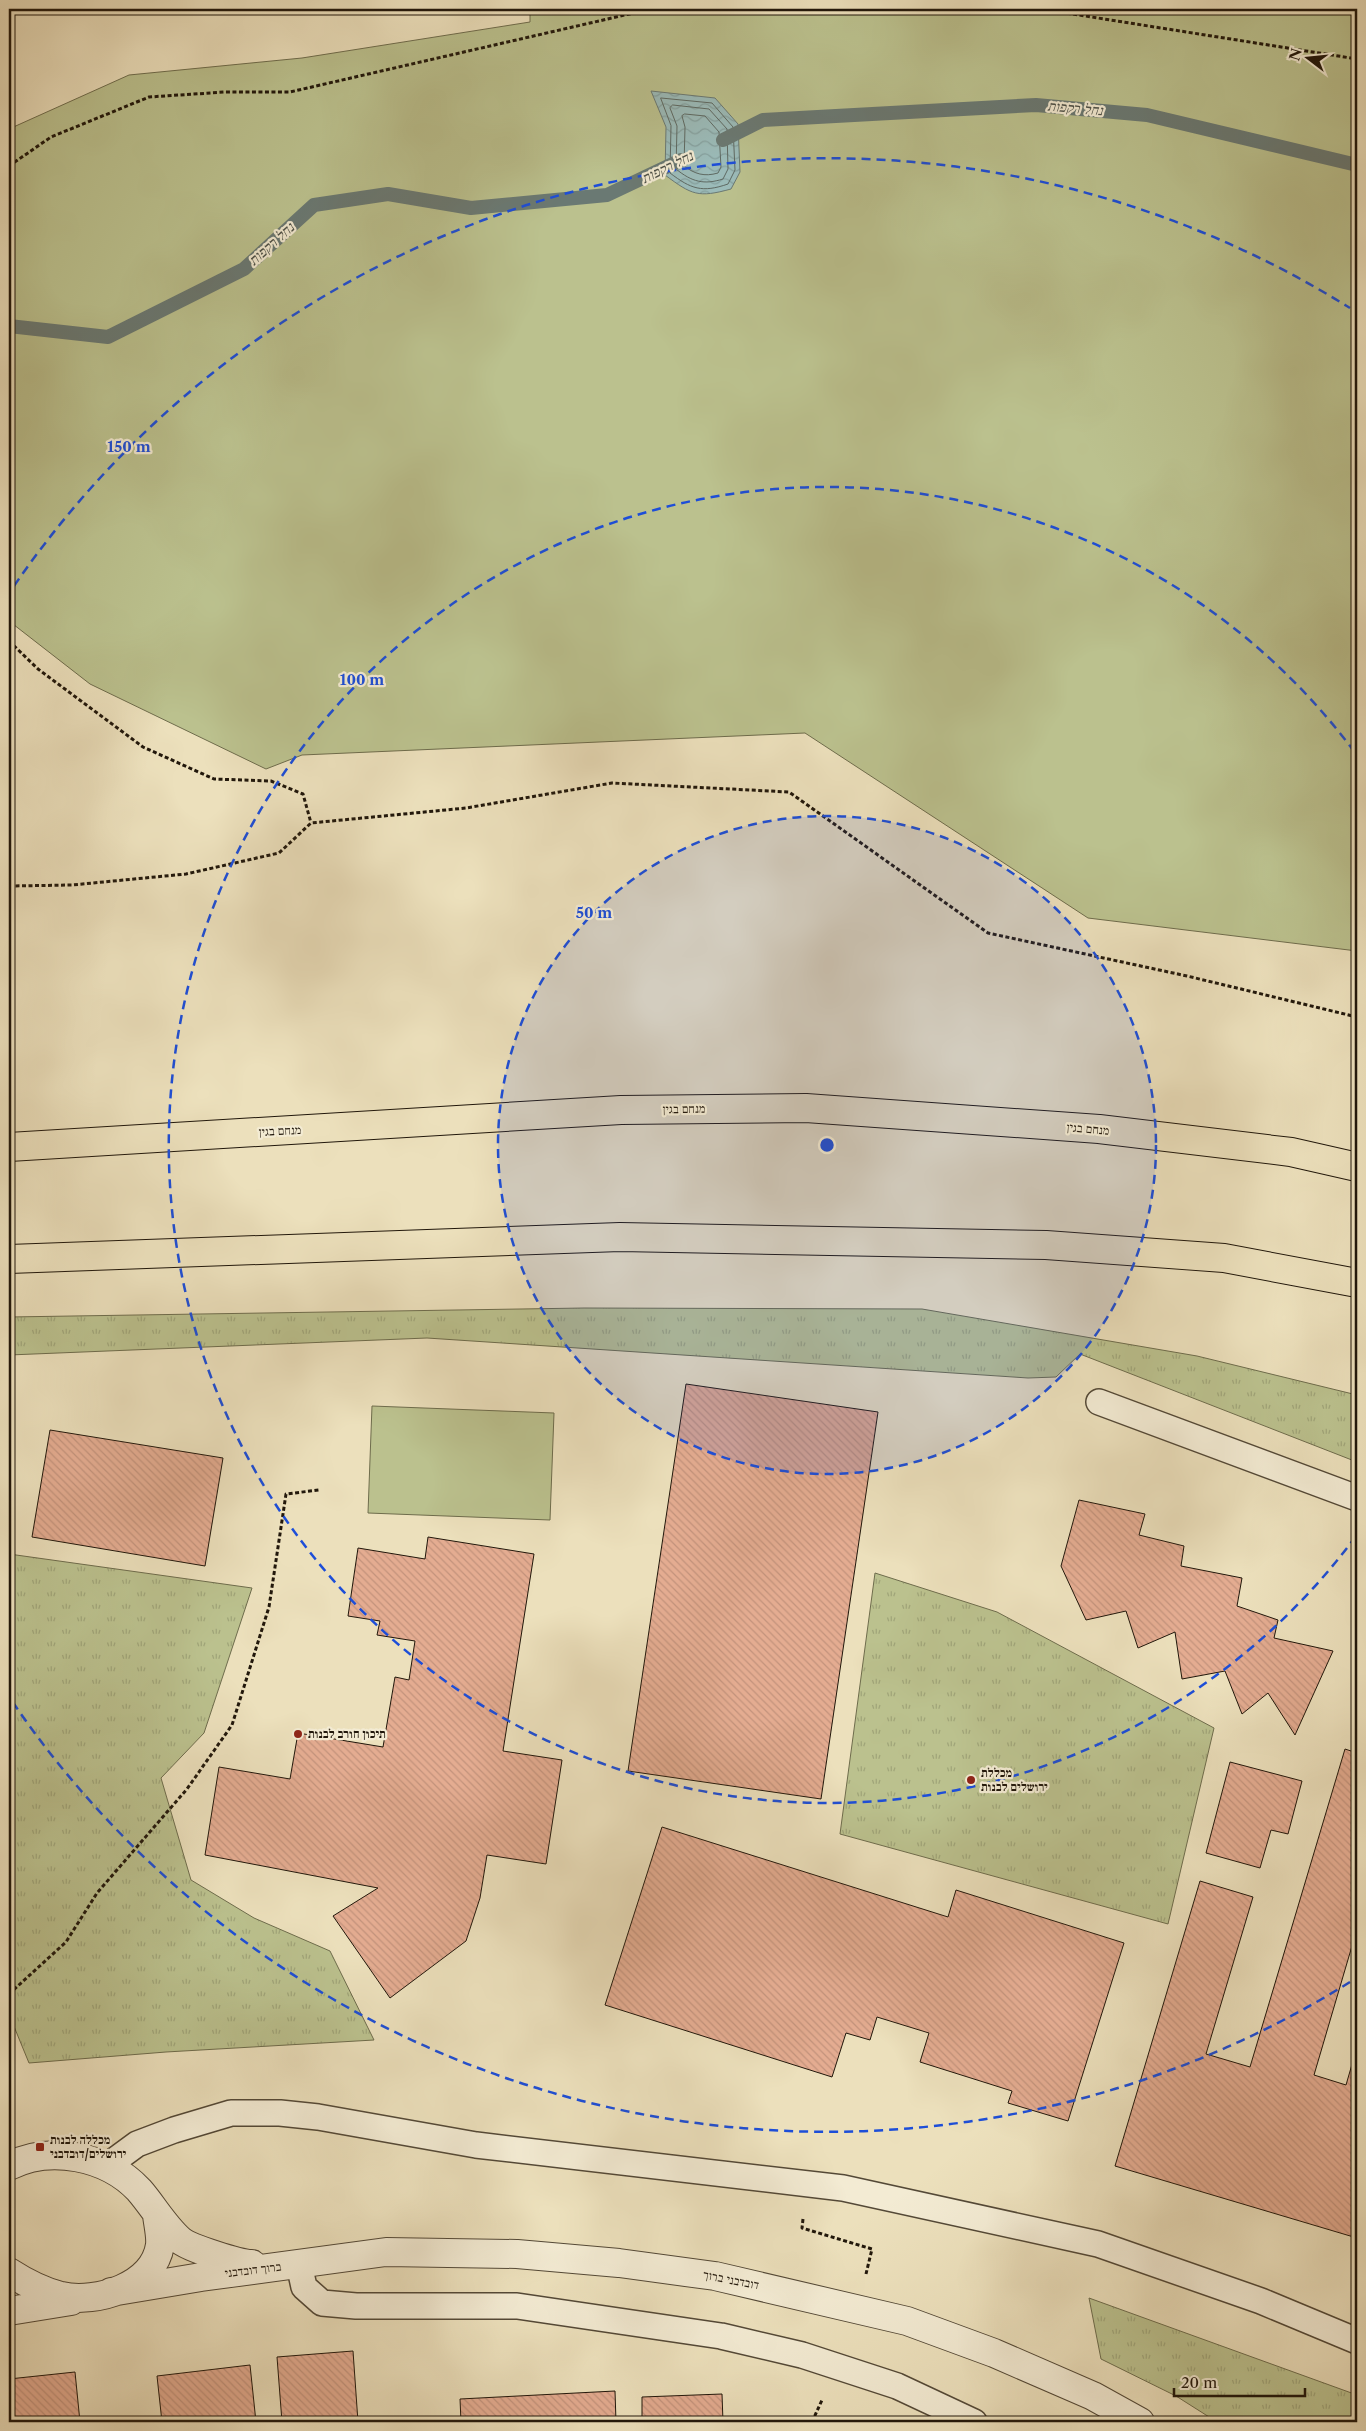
<svg xmlns="http://www.w3.org/2000/svg" width="1366" height="2431" viewBox="0 0 1366 2431" font-family="'Libre Caslon Text','Frank Ruhl Libre',serif">
<defs>
<pattern id="park-tufts" width="24" height="20" patternUnits="userSpaceOnUse" patternTransform="scale(1.25)"><rect width="24" height="20" fill="#bbc18e"/><path d="M3 7l-1-3M5 7V3M7 7l1-3M15 17l-1-3M17 17v-4M19 17l1-3" fill="none" stroke="#a0a579"/></pattern>
<pattern id="water-waves" width="16" height="10" patternUnits="userSpaceOnUse" patternTransform="scale(1.25)"><rect width="16" height="10" fill="#9bbbb9"/><path d="M0 5q4-4 8 0t8 0" fill="none" stroke="#85a09e"/></pattern>
<pattern id="building-back-hatch" width="6" height="6" patternUnits="userSpaceOnUse" patternTransform="scale(1.25)"><rect width="6" height="6" fill="#e4ac91"/><path d="M-1 5l2 2M0 0l6 6M5-1l2 2" fill="none" stroke="#c3937c"/></pattern>
</defs>
<rect width="100%" height="100%" fill="#ece0bc"/>
<filter id="stains"><feTurbulence type="fractalNoise" baseFrequency=".004" numOctaves="4"/><feColorMatrix values="0 0 0 0 .2 0 0 0 0 .09 0 0 0 0 .02 0 0 0 .5 -.17"/></filter>
<radialGradient id="worn" r=".72"><stop offset=".6" stop-color="#630" stop-opacity="0"/><stop offset="1" stop-color="#630" stop-opacity=".3"/></radialGradient>
<path fill="#bbc18e" stroke="#6e6c4c" d="M530,9H1357V951L1088,918L805,733L302,755L266,769L90,684L9,621V129L129,75L302,58L530,22Z
M372,1406L554,1413L550,1520L368,1513Z"/>
<path fill="url(#park-tufts)" stroke="#6e6c4c" d="M584,1308L922,1309L1197,1356L1357,1395V1462L1080,1354L1056,1377L1028,1378L427,1338L9,1355V1317Z
M9,1554L252,1588L204,1733L161,1778L191,1880L254,1918L330,1951L374,2040L166,2052L29,2063L13,2024L9,1975Z
M875,1573L997,1612L1214,1728L1168,1924L840,1834Z
M1089,2298L1357,2395V2422H1217L1176,2396L1101,2359Z"/>
<path fill="url(#water-waves)" stroke="#6a7973" d="M651,91L715,98L738,124L740,172L731,189C698,198 692,195 665,175L666,127Z"/>
<g fill="none" stroke-linecap="round" stroke-linejoin="round">
<path stroke="#5e6962" stroke-width="1" d="M661,98L712,103L733,127L735,170L728,184C702,193 691,189 670,173L671,126Z
M673,105L709,109L727,129L728,169L723,179C704,185 692,182 676,169L677,126L670,108Z
M685,114L705,116L719,132L721,167L718,173C704,177 695,174 684,166L685,127L682,116Z"/>
<path stroke="#6a7973" stroke-width="14" d="M723,140L763,120L1036,105L1147,115L1357,165
M9,326L108,337L244,269L314,205L388,194L471,208L607,195L681,160"/>
</g>
<path fill="url(#building-back-hatch)" stroke="#21170b" d="M686,1384L878,1412L821,1799L628,1771Z
M50,1430L223,1458L205,1566L32,1537Z
M1079,1500L1145,1514L1139,1535L1184,1546L1181,1566L1242,1578L1237,1606L1278,1620L1274,1638L1333,1651L1295,1735L1268,1693L1242,1714L1225,1671L1182,1679L1175,1632L1138,1648L1126,1611L1086,1620L1061,1566Z
M428,1537L534,1554L503,1751L562,1760L546,1864L487,1855L480,1898L466,1941L390,1998L333,1916L378,1888L205,1855L219,1767L290,1779L298,1733L383,1747L395,1677L409,1680L415,1641L377,1635L380,1621L348,1616L358,1548L425,1559Z
M1345,1749L1357,1753V1929L1314,2075L1346,2085L1357,2047V2238L1115,2166L1200,1881L1253,1897L1206,2054L1250,2067Z
M1230,1762L1302,1781L1288,1834L1271,1830L1260,1868L1206,1853Z
M662,1827L948,1917L956,1890L1124,1943L1068,2121L1008,2103L1012,2091L920,2062L929,2033L877,2017L870,2040L846,2033L832,2077L605,2005Z
M353,2351L358,2422H282L277,2357Z
M250,2365L256,2422H162L157,2376Z
M75,2372L80,2422H9V2379Z
M615,2391L616,2422H461L460,2399Z
M722,2394L723,2422H642V2397Z
M434,2418L435,2422H378Z"/>
<g fill="none" stroke-linecap="round" stroke-linejoin="round">
<defs>
<path id="lane" d="M1099,1402L1357,1498
M107,2166L137,2144L174,2130L231,2113H280L318,2117L476,2145L843,2188L1098,2244L1261,2301L1357,2341
M299,2264L304,2287L322,2303L356,2306H517L721,2336L802,2355L897,2386L974,2422"/>
<path id="street" d="M9,2166C50,2145 107,2156 139,2190C153,2206 164,2226 180,2240C189,2248 240,2264 252,2264
M9,2272C26,2283 41,2291 61,2296C97,2304 154,2286 160,2245C161,2236 158,2224 157,2215
M111,2292L201,2277L386,2252L517,2254L619,2263L715,2276L907,2321L994,2353L1093,2396L1140,2422
M9,2311L71,2301"/>
<path id="highway" d="M9,1147L621,1110L806,1108L1099,1129L1291,1152L1357,1167
M9,1259L620,1237L1046,1245L1224,1258L1357,1283"/>
</defs>
<use href="#lane" stroke="#544937" stroke-width="28"/>
<use href="#street" stroke="#544937" stroke-width="30"/>
<use href="#highway" stroke="#21170b" stroke-width="30"/>
<path stroke="#21170b" stroke-width="3" stroke-dasharray="4 2.5" stroke-linecap="butt" d="M1041,9L1357,59
M9,166L51,137L149,97L225,92H290L651,9
M9,641L38,669L143,747L214,779L271,781L303,794L311,823
M9,886L72,885L186,874L279,853L311,823L466,808L612,783L789,792L988,933L1187,976L1357,1017
M9,1994L66,1942L97,1893L187,1789L232,1725L269,1607L286,1494L319,1490
M803,2219L802,2228L872,2249L866,2274
M812,2422L822,2400"/>
<use href="#lane" stroke="#f3ebd3" stroke-width="25"/>
<use href="#street" stroke="#f3ebd3" stroke-width="28"/>
<use href="#highway" stroke="#ece0bc" stroke-width="28"/>
</g>
<circle cx="827" cy="1145" r="329" fill="#1d4ed8" fill-opacity=".12"/>
<g fill="none" stroke="#1d4ed8" stroke-width="2.5" stroke-dasharray="9 6">
<circle cx="827" cy="1145" r="329"/>
<path d="M1356 1536A658 658 0 1 1 1356 754"/>
<path d="M1350 1982A987 987 0 0 1 14 1704M14 586A987 987 0 0 1 1350 308"/>
</g>
<g fill="#8f2418" stroke="#f3ebd3" stroke-width="2">
<circle cx="298" cy="1734" r="5"/>
<circle cx="971" cy="1780" r="5"/>
<rect x="35" y="2142" width="10" height="10" rx="2.5"/>
</g>
<g text-anchor="middle" stroke-width="4.5" stroke-linejoin="round" paint-order="stroke">
<g font-size="12" fill="#21170b" stroke="#f3ebd3">
<text transform="translate(684 1109) rotate(-1)" y="4">מנחם בגין</text>
<text transform="translate(1088 1129) rotate(5)" y="4">מנחם בגין</text>
<text transform="translate(280 1131) rotate(-3)" y="4">מנחם בגין</text>
<text transform="translate(253 2270) rotate(-7)" y="4">ברוך דובדבני</text>
<text transform="translate(731 2280) rotate(11)" y="4">דובדבני ברוך</text>
</g>
<g font-size="12" font-weight="bold" fill="#21170b" stroke="#f3ebd3" text-anchor="start">
<text x="308" y="1738">תיכון חורב לבנות</text>
<text x="981" y="1777">מכללת<tspan x="981" dy="14">ירושלים לבנות</tspan></text>
<text x="50" y="2144">מכללה לבנות<tspan x="50" dy="14">ירושלים/דובדבני</tspan></text>
</g>
<g font-size="14" font-style="italic" fill="#4c5048" stroke="#f3ebd3">
<text transform="translate(1075 108) rotate(5)" y="5">נחל רקפות</text>
<text transform="translate(667 167) rotate(-26)" y="5">נחל רקפות</text>
<text transform="translate(271 244) rotate(-42)" y="5">נחל רקפות</text>
</g>
</g>
<circle cx="827" cy="1145" r="8" fill="#1d4ed8" stroke="#f3ebd3" stroke-width="2.5"/>
<g font-size="15" text-anchor="middle" font-weight="bold" fill="#1d4ed8" stroke="#f3ebd3" stroke-width="4.5" stroke-linejoin="round" paint-order="stroke">
<text x="129" y="452">150 m</text>
<text x="362" y="685">100 m</text>
<text x="594" y="918">50 m</text>
</g>
<rect width="1366" height="2431" fill="none" stroke="#ece0bc" stroke-width="30"/>
<rect x="10" y="10" width="1346" height="2411" fill="none" stroke="#21170b" stroke-width="2.5"/>
<rect x="15" y="15" width="1336" height="2401" fill="none" stroke="#21170b"/>
<g transform="translate(1308 58) rotate(286)" stroke="#f3ebd3" stroke-width="4" paint-order="stroke">
<path d="M0-4L9 19L0 12L-9 19Z" fill="#21170b"/>
<text y="-8" font-size="14" font-weight="bold" text-anchor="middle" fill="#21170b">N</text>
</g>
<path d="M1174 2388v8h131v-8" fill="none" stroke="#21170b" stroke-width="2.5"/>
<text x="1181" y="2388" font-size="15" fill="#21170b" stroke="#f3ebd3" stroke-width="4" paint-order="stroke">20 m</text>
<rect width="100%" height="100%" filter="url(#stains)"/>
<rect width="100%" height="100%" fill="url(#worn)"/>
</svg>
